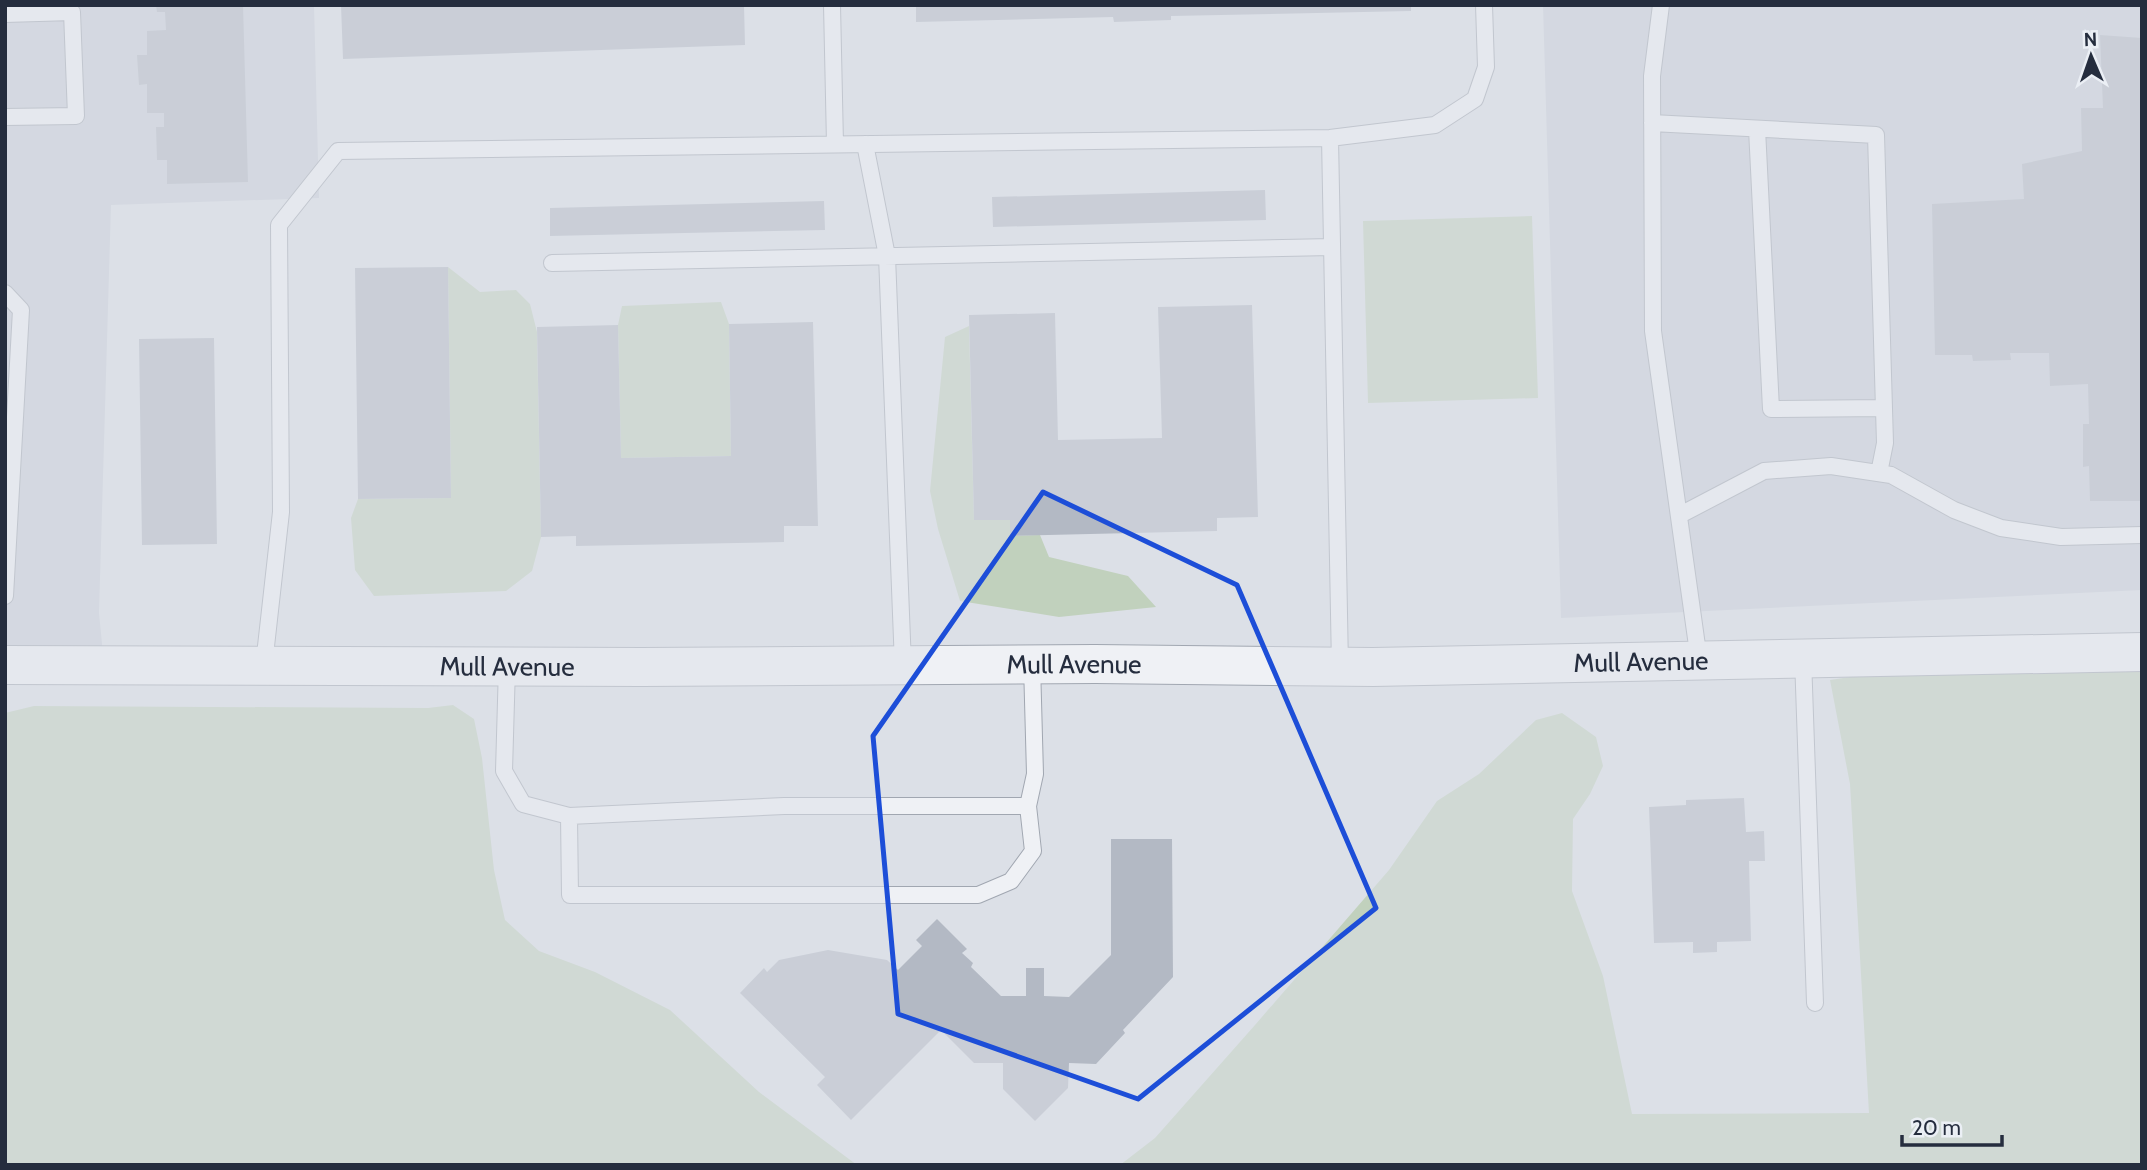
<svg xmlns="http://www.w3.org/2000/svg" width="2147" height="1170" viewBox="0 0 2147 1170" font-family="Cabin,sans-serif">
<rect width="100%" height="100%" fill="#dce0e7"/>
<path fill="#cacfd9" d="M5,5H314L319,198L111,205L99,613L104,664L5,666Z
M1543,5H2142V590L1561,618Z"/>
<path fill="#c1d1bd" d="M1532,216L1538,398L1368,403L1363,221Z
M448,267L480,292L516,290L530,304L537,332L541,537L532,571L506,591L374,596L355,570L351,518L358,499L451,498Z
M721,302L729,324L731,456L621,458L618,325L622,306Z
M969,326L974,520H1010L1011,536L1040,535L1049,557L1128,576L1156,607L1059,617L960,601L938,529L930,491L945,337Z
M2142,669V1165H1120L1155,1138L1255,1025L1389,870L1437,801L1479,774L1536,720L1562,713L1596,737L1603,766L1590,794L1573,819L1572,891L1603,976L1632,1114L1869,1113L1850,784L1830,680L1850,677Z
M453,705L474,719L482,758L494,870L505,920L539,951L595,972L670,1010L759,1092L857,1165H5V713L34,706L428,708Z"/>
<path fill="#b3b9c4" d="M156,5H243L248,182L167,184V160H157L156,127H164V113H147V84L139,85L137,55H147V31L166,30L165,12H157Z
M341,5H744L745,45L343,59Z
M916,5H1411V11L1171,16V20L1114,22L1113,17L916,22Z
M2100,35L2142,38V501H2090L2089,466L2083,467V424H2089L2088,384L2050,386L2049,353H2010L2011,360L1973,361L1972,355H1935L1932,204L2024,199L2022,164L2082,151L2081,108H2103Z
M1265,190L1266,220L993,227L992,197Z
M824,201L825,230L550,236V208Z
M448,267L451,498L358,499L355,268Z
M1252,305L1258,517L1217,518V531L1010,536V520H974L969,315L1055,313L1058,440L1162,438L1158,307Z
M813,322L818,526H784V542L576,546V536L541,537L537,327L618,325L621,458L731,456L729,324Z
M214,338L217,544L142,545L139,339Z
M1744,798L1746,832L1764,831L1765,861H1749L1751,941L1717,942V952L1693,953V942L1654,943L1649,807L1686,805V800Z
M1111,839H1172L1173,977L1123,1030L1125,1033L1096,1064L1069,1063L1068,1088L1035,1121L1003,1089V1063H974L941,1030L851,1120L817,1085L825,1077L740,993L764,968L767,972L779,960L828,950L887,960L898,970L922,946L916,940L937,919L967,949L962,953L973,963L971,967L1001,996H1026V968H1044V996L1069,997L1111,955Z"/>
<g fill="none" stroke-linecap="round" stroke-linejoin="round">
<defs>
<path id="service" d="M832,5L835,144
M1661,5L1652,76L1653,331L1699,660
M5,14L72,12L76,116L5,117
M1652,123L1876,135L1885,443L1879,473
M1757,129L1771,409L1884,408
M1330,138L1340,666
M865,144L887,256L903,665
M552,263L1332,247
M5,293L21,310L5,596
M1680,515L1764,471L1831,466L1891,475L1954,510L2001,528L2061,537L2142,535
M1803,658L1815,1003
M264,664L281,512L279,225L338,151L1330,138L1435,125L1475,99L1486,67L1484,5
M507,666L504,771L523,804L569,816L784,806H1028L1035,774L1032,664
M569,816L570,895H978L1011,881L1033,851L1028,806"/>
<g id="tertiary">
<path id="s1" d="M5,665L642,667L1095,664L1373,667L2142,652"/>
</g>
</defs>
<use href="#service" stroke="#a1a7b1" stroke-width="18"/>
<use href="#tertiary" stroke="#a1a7b1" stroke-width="40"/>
<use href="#service" stroke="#eff1f5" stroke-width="16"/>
<use href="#tertiary" stroke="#eff1f5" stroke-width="38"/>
</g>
<path d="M0 0H2147V1170H0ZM1043,492L1237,585L1376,908L1138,1099L898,1014L873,736Z" fill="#dce0e7" fill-opacity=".55" fill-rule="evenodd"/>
<path fill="none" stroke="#1d4ed8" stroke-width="5" stroke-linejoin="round" d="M1043,492L1237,585L1376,908L1138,1099L898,1014L873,736Z"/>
<g text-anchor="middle" stroke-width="5" stroke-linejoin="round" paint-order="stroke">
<g font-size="26" fill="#252d3e" stroke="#ebeff5">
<text dy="9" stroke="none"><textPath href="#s1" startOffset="1636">Mull Avenue</textPath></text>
<text dy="9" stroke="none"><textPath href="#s1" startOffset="1069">Mull Avenue</textPath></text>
<text dy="9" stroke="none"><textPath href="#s1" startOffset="502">Mull Avenue</textPath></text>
</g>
</g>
<rect width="2147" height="1170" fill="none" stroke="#252d3e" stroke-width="14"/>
<g transform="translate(2091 56) rotate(358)" stroke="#ebeff5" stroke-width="5" paint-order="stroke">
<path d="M0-5L12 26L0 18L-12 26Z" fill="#252d3e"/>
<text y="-10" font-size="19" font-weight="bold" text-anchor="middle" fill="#252d3e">N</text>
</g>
<path d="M1902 1135v10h100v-10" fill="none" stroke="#252d3e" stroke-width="3.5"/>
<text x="1912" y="1135" font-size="21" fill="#252d3e" stroke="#ebeff5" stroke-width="5" paint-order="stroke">20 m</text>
</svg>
